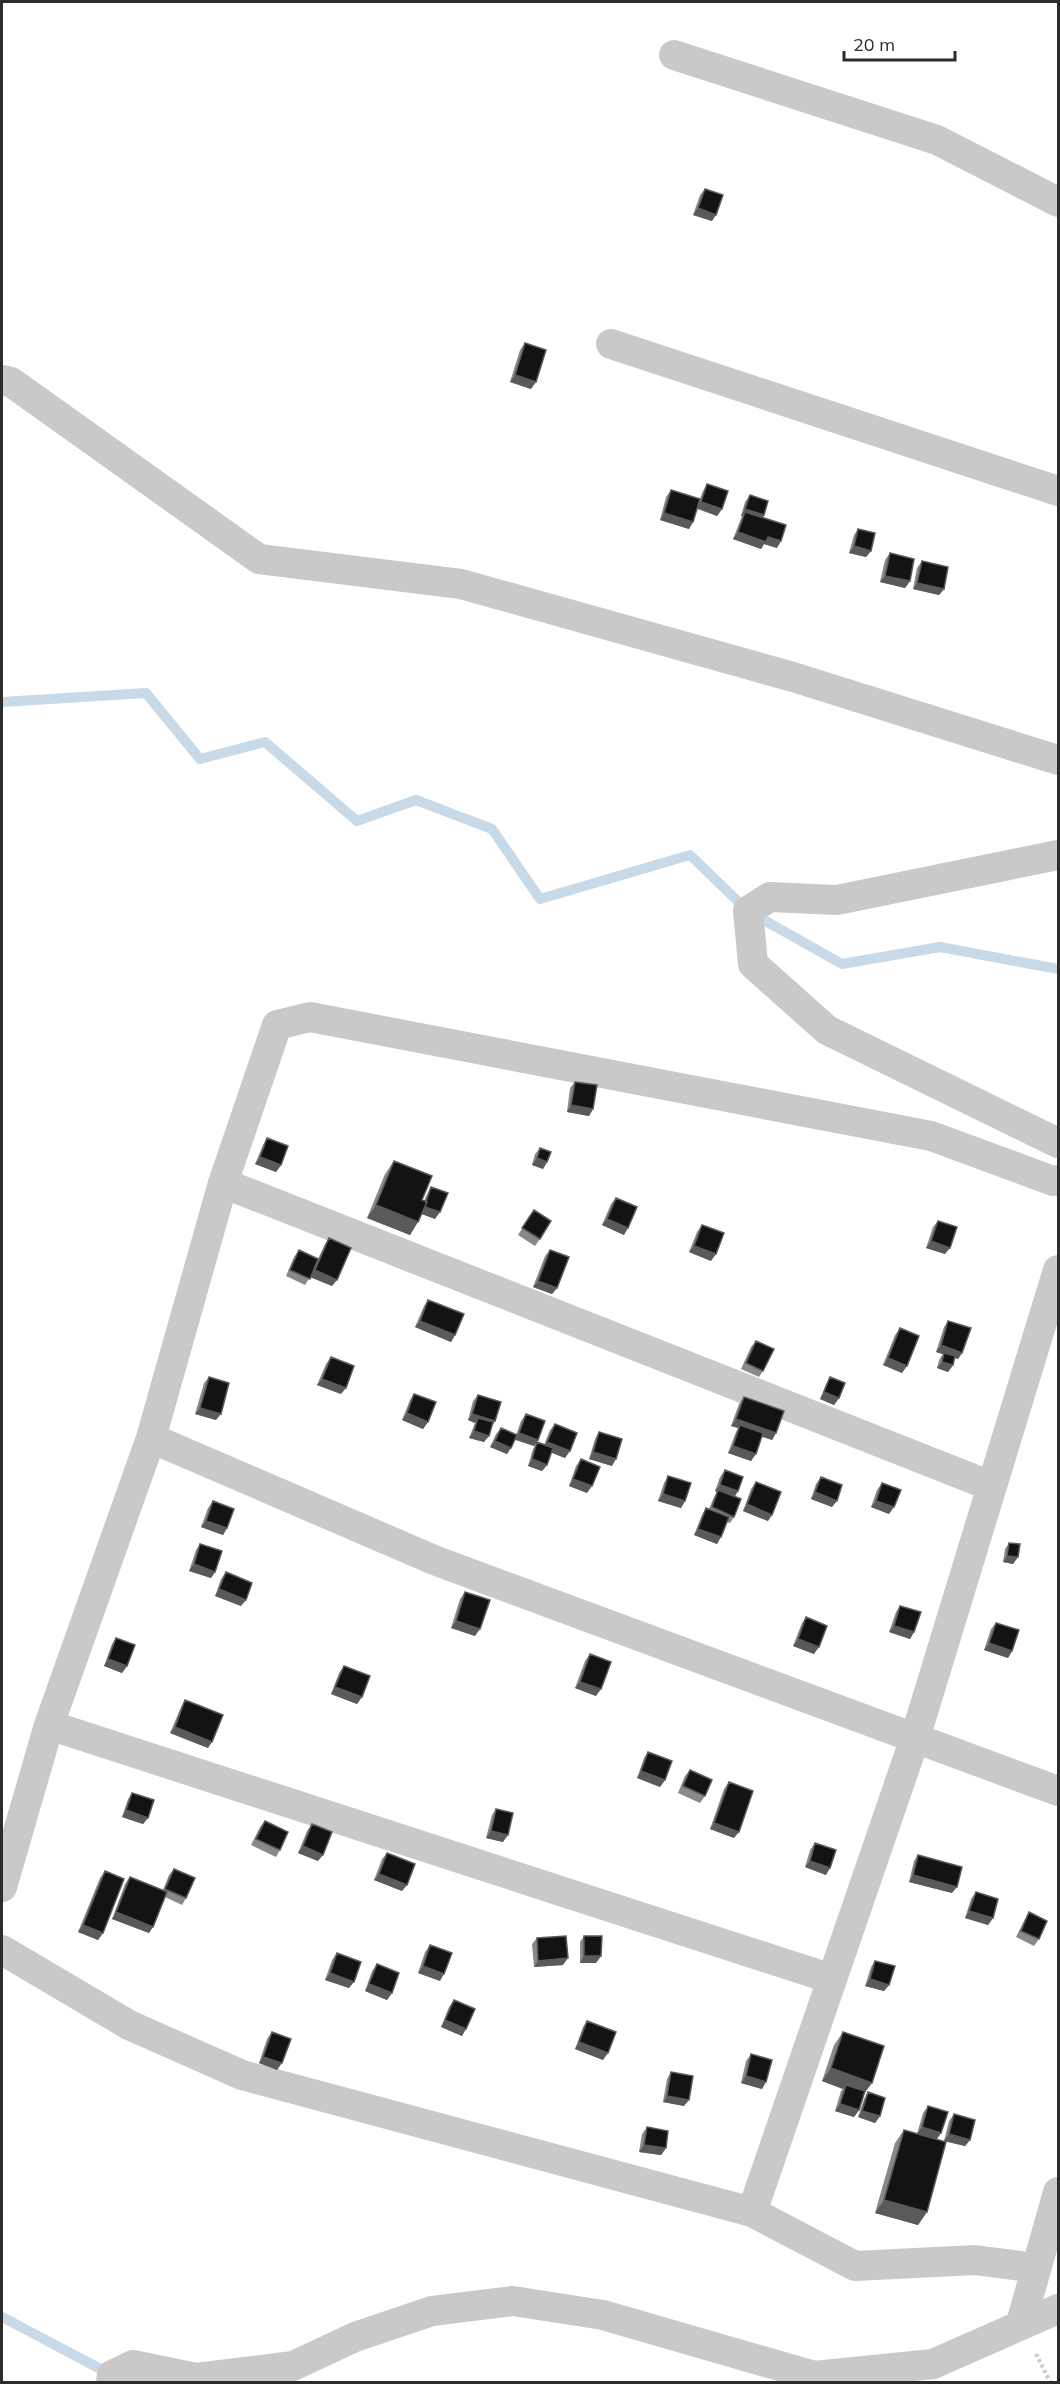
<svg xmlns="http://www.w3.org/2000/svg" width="1060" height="2384" viewBox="0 0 1060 2384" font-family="Mulish,sans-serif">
<rect width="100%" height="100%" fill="#fff"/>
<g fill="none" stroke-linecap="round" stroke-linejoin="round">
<path stroke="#c8d9e8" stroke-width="10" d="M2,702L146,693L200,759L265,742L357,821L416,800L492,829L540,899L690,855L748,911L842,964L940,947L1058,969
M2,2317L110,2374"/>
<path stroke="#c9c9c9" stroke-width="4" stroke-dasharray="3 3" stroke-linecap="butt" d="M1036,2354L1050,2382"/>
<path stroke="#c9c9c9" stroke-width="30" d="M674,55L937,140L1058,202
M611,344L1058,491
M2,380L11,382L259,559L461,584L793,677L1058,760
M1058,855L837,900L770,897L748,911L753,964L827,1030L1058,1143
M223,1183L991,1486
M151,1438L434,1560L1058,1791
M49,1725L832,1979
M2,1887L49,1725L151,1438L223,1183L277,1025L310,1017L931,1136L1053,1181L1058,1180
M2,1950L129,2025L242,2075L752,2212L855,2266L975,2260L1035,2268
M752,2212L915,1738L1058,1270
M1021,2323L1058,2192
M111,2382L112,2375L133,2365L196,2378L293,2366L355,2337L432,2311L513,2301L603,2315L814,2376L933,2364L1058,2309"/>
</g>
<path fill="#898989" d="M705,189L712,221L693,215L700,195Z
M525,343L531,389L510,382L520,350Z
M707,484L722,509L717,516L697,509L693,522L689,529L660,520L666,497L671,490L700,499L703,491Z
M750,495L764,515L763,518L777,548L764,544L761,549L733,539L742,516H741L745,502Z
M858,529L871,551L866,557L849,553L854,535Z
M890,553L910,581L905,588L880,582L885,560Z
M922,561L944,589L939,595L913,589L917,568Z
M575,1082L593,1109L589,1116L567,1112L570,1088Z
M267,1138L281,1165L276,1172L255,1164L263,1145Z
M540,1148L547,1162L543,1169L532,1165L535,1154Z
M394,1161L422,1200L424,1201L427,1194L431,1187L435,1219L422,1214L410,1235L367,1218L385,1174Z
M616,1198L624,1235L602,1225L611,1204Z
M534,1210L540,1239L535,1246L518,1235Z
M938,1221L945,1254L926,1248L933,1227Z
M702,1225L711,1261L689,1252L697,1232Z
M329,1238L332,1286L310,1277L305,1285L286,1276L294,1257L299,1250L318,1259L325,1244Z
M550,1250L557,1288L552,1294L533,1287L545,1256Z
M428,1300L455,1335L451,1342L415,1327L424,1306Z
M948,1321L962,1353L958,1359L955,1358L953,1365L948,1372L937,1368L939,1360L943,1354L936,1352L944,1327Z
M900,1328L902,1373L883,1365L895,1335Z
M756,1341L763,1371L759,1377L741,1369L751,1347Z
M331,1357L341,1394L317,1385L326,1364Z
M209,1377L216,1420L195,1414L204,1383Z
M830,1377L839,1398L834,1405L820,1399L826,1384Z
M414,1394L428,1422L423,1429L402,1420L410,1400Z
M478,1395L495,1421L484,1442L469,1438L475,1423L468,1420L473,1401Z
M744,1397L776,1433L772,1440L762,1437L751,1461L728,1453L736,1432L738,1428L731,1426L739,1404Z
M526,1414L538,1440L534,1446L515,1440L507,1454L490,1447L496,1434L501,1428L516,1435L521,1421Z
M555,1424L565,1458L551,1452L547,1465L542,1471L528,1466L533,1449L537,1442L544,1445L550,1430Z
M599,1432L612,1466L589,1459L595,1439Z
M581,1459L587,1493L569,1486L576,1466Z
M725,1470L738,1491L734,1497V1517L730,1523L727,1522L717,1544L694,1535L702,1515L706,1508L709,1509L714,1497L717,1492L715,1491L720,1477Z
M668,1476L685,1501L681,1508L658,1501L664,1483Z
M821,1477L832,1507L811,1499L816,1484Z
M756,1482L768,1521L743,1511L751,1489Z
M882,1483L889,1514L871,1507L877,1490Z
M213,1501L227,1528L223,1535L201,1527L208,1508Z
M1009,1543L1018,1557L1013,1564L1003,1562L1005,1549Z
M200,1544L215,1572L211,1578L189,1571L196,1550Z
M226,1572L241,1606L215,1596L221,1579Z
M465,1592L475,1636L451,1628L460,1599Z
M900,1606L914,1632L910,1639L889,1632L896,1612Z
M806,1617L814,1654L793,1646L802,1623Z
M996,1623L1012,1651L1008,1658L984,1650L991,1629Z
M116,1638L127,1666L122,1673L104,1666L112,1644Z
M590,1654L596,1696L575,1688L585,1661Z
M344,1666L362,1697L357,1704L331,1694L339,1673Z
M185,1700L208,1748L170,1733L181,1707Z
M648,1752L665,1780L660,1787L637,1778L644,1758Z
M690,1770L705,1796L700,1803L678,1793L685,1776Z
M729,1782L734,1838L710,1829L724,1789Z
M132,1793L148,1818L143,1824L122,1817L128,1799Z
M496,1809L503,1842L486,1838L492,1815Z
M265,1821L280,1850L276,1857L251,1845L260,1827Z
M312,1824L318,1861L298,1853L307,1831Z
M815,1843L826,1875L805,1867L810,1850Z
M387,1853L402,1891L374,1880L382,1859Z
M918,1855L952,1893L909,1882L914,1861Z
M174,1869L186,1898L182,1905L165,1897L149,1933L112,1919L125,1884L130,1877L163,1890L169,1875Z
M105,1871L103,1933L98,1940L78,1932L100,1878Z
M976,1892L993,1918L988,1925L965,1918L971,1899Z
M1029,1912L1039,1939L1034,1946L1016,1937L1025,1919Z
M584,1936L601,1956L596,1963H580V1942Z
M537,1938L563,1965L534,1967L532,1944Z
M430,1945L440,1981L418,1973L425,1952Z
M337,1953L349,1988L325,1980L332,1960Z
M875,1961L889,1985L884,1991L865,1986L871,1967Z
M377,1964L392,1993L387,2000L365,1991L372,1971Z
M454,2000L462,2036L441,2027L449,2007Z
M587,2021L603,2060L575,2049L583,2027Z
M272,2032L277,2070L259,2063L267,2039Z
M843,2032L872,2083L864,2093L859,2110L854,2117L835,2111L841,2091L843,2089L822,2081L834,2045Z
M751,2054L762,2089L741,2083L746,2061Z
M671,2072L684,2106L663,2102L667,2079Z
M868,2092L880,2116L875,2123L858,2117L864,2099Z
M928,2106L941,2133L937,2139L927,2212L918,2225L875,2213L895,2143L904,2130L917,2134L923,2113Z
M954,2114L970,2140L965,2146L944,2141L949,2121Z
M647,2127L666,2148L661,2155L639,2152L642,2134Z"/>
<path fill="#5a5a5a" d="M698,208L716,215L712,221L693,215Z
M515,375L536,382L531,389L510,382Z
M701,502L722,509L717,516L697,508Z
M745,509L764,515L760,522L745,512L742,516H741Z
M664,513L693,522L689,529L660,520Z
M738,532L768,537L781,541L777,548L764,544L761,549L733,539Z
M854,546L871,551L866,557L849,553Z
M885,576L910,581L905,588L880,582Z
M917,583L944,589L939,595L913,589Z
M571,1105L593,1109L589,1116L567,1112Z
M260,1157L281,1165L276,1172L255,1164Z
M537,1158L547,1162L543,1169L532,1165Z
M376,1205L418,1222L410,1235L367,1218Z
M424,1206L440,1212L435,1219L419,1213Z
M607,1219L628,1228L624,1235L602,1225Z
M931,1241L950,1248L945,1254L926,1248Z
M694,1246L716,1254L711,1261L689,1252Z
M315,1270L337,1280L332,1286L310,1277Z
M538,1281L557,1288L552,1294L533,1287Z
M420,1321L455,1335L451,1342L415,1327Z
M941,1345L962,1353L958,1359L936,1352Z
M888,1358L907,1366L902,1373L883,1365Z
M942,1362L953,1365L948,1372L937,1368Z
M322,1379L346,1388L341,1394L317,1385Z
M824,1392L839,1398L834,1405L820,1399Z
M200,1408L221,1414L216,1420L195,1414Z
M407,1413L428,1422L423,1429L402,1420Z
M472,1414L495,1421L490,1428L478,1418L475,1423L468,1420Z
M736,1419L776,1433L772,1440L739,1428L740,1425L738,1428L731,1426Z
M474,1431L489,1436L484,1442L469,1438Z
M519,1433L538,1440L534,1446L514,1439Z
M495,1441L511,1448L507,1454L490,1447Z
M547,1442L570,1451L565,1458L542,1449Z
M733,1446L756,1454L751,1461L728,1453Z
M593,1452L616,1459L612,1466L589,1459Z
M532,1459L547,1465L542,1471L528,1466Z
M573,1479L592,1486L587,1493L569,1486Z
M720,1485L738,1491L734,1498L715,1491Z
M815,1492L837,1501L832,1507L811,1499Z
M663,1494L685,1501L681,1508L658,1501Z
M876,1501L894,1507L889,1514L871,1507Z
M747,1504L772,1515L768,1521L743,1511Z
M206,1521L227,1528L223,1535L201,1527Z
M698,1529L721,1537L717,1544L694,1535Z
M1007,1556L1018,1557L1013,1564L1003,1562Z
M194,1564L215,1572L211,1578L189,1571Z
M219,1589L246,1600L241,1606L215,1596Z
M456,1621L480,1629L475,1636L451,1628Z
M894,1626L914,1632L910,1639L889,1632Z
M798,1639L819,1647L814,1654L793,1646Z
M989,1643L1012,1651L1008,1658L984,1650Z
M108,1659L127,1666L122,1673L104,1666Z
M580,1682L601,1689L596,1696L575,1688Z
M335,1687L362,1697L357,1704L331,1694Z
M175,1727L212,1742L208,1748L170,1733Z
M641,1771L665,1780L660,1787L637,1778Z
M126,1810L148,1818L143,1824L122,1817Z
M714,1823L739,1832L734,1838L710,1829Z
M491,1831L508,1835L503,1842L486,1838Z
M303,1846L323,1855L318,1861L298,1853Z
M810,1861L830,1868L826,1875L805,1867Z
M379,1874L407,1885L402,1891L374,1880Z
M913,1875L957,1887L952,1893L909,1882Z
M969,1911L993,1918L988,1925L965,1918Z
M116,1912L153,1927L149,1933L112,1919Z
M83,1925L103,1933L98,1940L78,1932Z
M584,1956H601L596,1963H580Z
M568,1958L563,1965L534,1967L538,1961Z
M423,1966L444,1974L440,1981L418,1973Z
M330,1973L354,1982L349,1988L325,1980Z
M870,1979L889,1985L884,1991L865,1986Z
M369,1984L392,1993L387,2000L365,1991Z
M445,2020L466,2029L462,2036L441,2027Z
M579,2042L608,2053L603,2060L575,2049Z
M263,2057L282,2063L277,2070L259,2063Z
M831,2068L872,2083L863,2095L846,2085L843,2089L822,2081Z
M746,2076L766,2082L762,2089L741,2083Z
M667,2096L689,2100L684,2106L663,2102Z
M840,2104L859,2110L854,2117L835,2111Z
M862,2111L880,2116L875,2123L858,2117Z
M922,2127L941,2133L936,2140L917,2134Z
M949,2134L970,2140L965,2146L944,2141Z
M644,2145L666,2148L661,2155L639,2152Z
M884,2200L927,2212L918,2225L875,2213Z"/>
<path fill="#131313" stroke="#5a5a5a" stroke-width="1.5" d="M705,189L723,195L716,215L698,208Z
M525,343L546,350L536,382L515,375Z
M707,484L728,491L722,509L701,502Z
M671,490L700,499L693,522L664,513Z
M750,495L768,501L764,515L745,509Z
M745,512L786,525L781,541L768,537L766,542L738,532Z
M858,529L875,533L871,551L854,546Z
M890,553L914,559L910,581L885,576Z
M922,561L948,567L944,589L917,583Z
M575,1082L597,1085L593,1109L571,1105Z
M267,1138L288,1146L281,1165L260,1157Z
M540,1148L551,1152L547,1162L537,1158Z
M394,1161L432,1176L422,1200L427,1202L418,1222L376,1205Z
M431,1187L448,1193L440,1212L425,1207L427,1202H426Z
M616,1198L637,1207L628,1228L607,1219Z
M534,1210L551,1221L540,1239L522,1228Z
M938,1221L957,1227L950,1248L931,1241Z
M702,1225L724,1233L716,1254L694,1246Z
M329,1238L351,1248L337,1280L315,1270Z
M299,1250L318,1259L310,1279L290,1270Z
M550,1250L569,1257L557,1288L538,1281Z
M428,1300L464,1314L455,1335L420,1321Z
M948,1321L971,1328L962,1353L941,1345Z
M900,1328L919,1336L907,1366L888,1358Z
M756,1341L774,1349L763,1371L746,1363Z
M944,1353L955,1356L953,1365L942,1362Z
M331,1357L354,1366L346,1388L322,1379Z
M209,1377L229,1383L221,1414L200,1408Z
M830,1377L845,1383L839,1398L824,1392Z
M414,1394L436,1402L428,1422L407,1413Z
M478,1395L501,1402L495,1421L472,1414Z
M744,1397L784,1411L776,1433L736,1419Z
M526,1414L545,1421L538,1440L519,1433Z
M478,1418L493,1422L489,1436L474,1431Z
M555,1424L577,1433L570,1451L547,1442Z
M740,1425L763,1433L756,1454L733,1446Z
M501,1428L517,1435L511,1448L495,1441Z
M599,1432L622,1439L616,1459L593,1452Z
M537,1442L553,1448L547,1465L532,1459Z
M581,1459L600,1467L592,1486L573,1479Z
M725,1470L743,1477L738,1491L720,1485Z
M668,1476L691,1483L685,1501L663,1494Z
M821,1477L842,1485L837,1501L815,1492Z
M756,1482L781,1492L772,1515L747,1504Z
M882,1483L901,1490L894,1507L876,1501Z
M718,1490L741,1499L734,1517L712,1507Z
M213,1501L234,1509L227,1528L206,1521Z
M706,1508L729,1517L721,1537L698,1529Z
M1009,1543L1020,1544L1018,1557L1007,1556Z
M200,1544L222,1551L215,1572L194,1564Z
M226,1572L252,1583L246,1600L219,1589Z
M465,1592L490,1600L480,1629L456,1621Z
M900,1606L921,1612L914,1632L894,1626Z
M806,1617L827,1626L819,1647L798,1639Z
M996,1623L1019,1630L1012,1651L989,1643Z
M116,1638L135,1645L127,1666L108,1659Z
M590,1654L611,1662L601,1689L580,1682Z
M344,1666L370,1676L362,1697L335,1687Z
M185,1700L223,1715L212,1742L175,1727Z
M648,1752L672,1761L665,1780L641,1771Z
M690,1770L712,1780L705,1796L683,1786Z
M729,1782L753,1791L739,1832L714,1823Z
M132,1793L154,1800L148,1818L126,1810Z
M496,1809L513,1813L508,1835L491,1831Z
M265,1821L288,1832L280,1850L256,1839Z
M312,1824L332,1832L323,1855L303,1846Z
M815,1843L836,1850L830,1868L810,1861Z
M387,1853L415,1864L407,1885L379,1874Z
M918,1855L962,1867L957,1887L913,1875Z
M174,1869L195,1878L186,1898L165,1889Z
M105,1871L124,1879L103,1933L83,1925Z
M130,1877L167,1892L153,1927L116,1912Z
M976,1892L998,1899L993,1918L969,1911Z
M1029,1912L1047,1921L1039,1939L1021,1931Z
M566,1936L568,1958L538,1961L537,1938Z
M584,1936H602L601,1956H584Z
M430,1945L452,1953L444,1974L423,1966Z
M337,1953L361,1962L354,1982L330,1973Z
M875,1961L895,1966L889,1985L870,1979Z
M377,1964L399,1973L392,1993L369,1984Z
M454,2000L475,2009L466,2029L445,2020Z
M587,2021L616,2032L608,2053L579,2042Z
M272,2032L291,2039L282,2063L263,2057Z
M843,2032L884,2046L872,2083L831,2068Z
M751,2054L772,2060L766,2082L746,2076Z
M671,2072L693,2076L689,2100L667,2096Z
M846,2085L865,2091L859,2110L840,2104Z
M868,2092L885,2098L880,2116L862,2111Z
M928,2106L948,2112L941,2133L922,2127Z
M954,2114L975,2120L970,2140L949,2134Z
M647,2127L668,2131L666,2148L644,2145Z
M904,2130L946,2142L927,2212L884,2200Z"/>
<rect width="1060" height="2384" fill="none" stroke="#2c2c2c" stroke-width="6"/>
<path d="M844 51v9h111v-9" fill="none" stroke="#2c2c2c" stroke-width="3"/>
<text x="853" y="51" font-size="18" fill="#2c2c2c" stroke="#ffffff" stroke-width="4.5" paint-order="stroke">20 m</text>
</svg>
